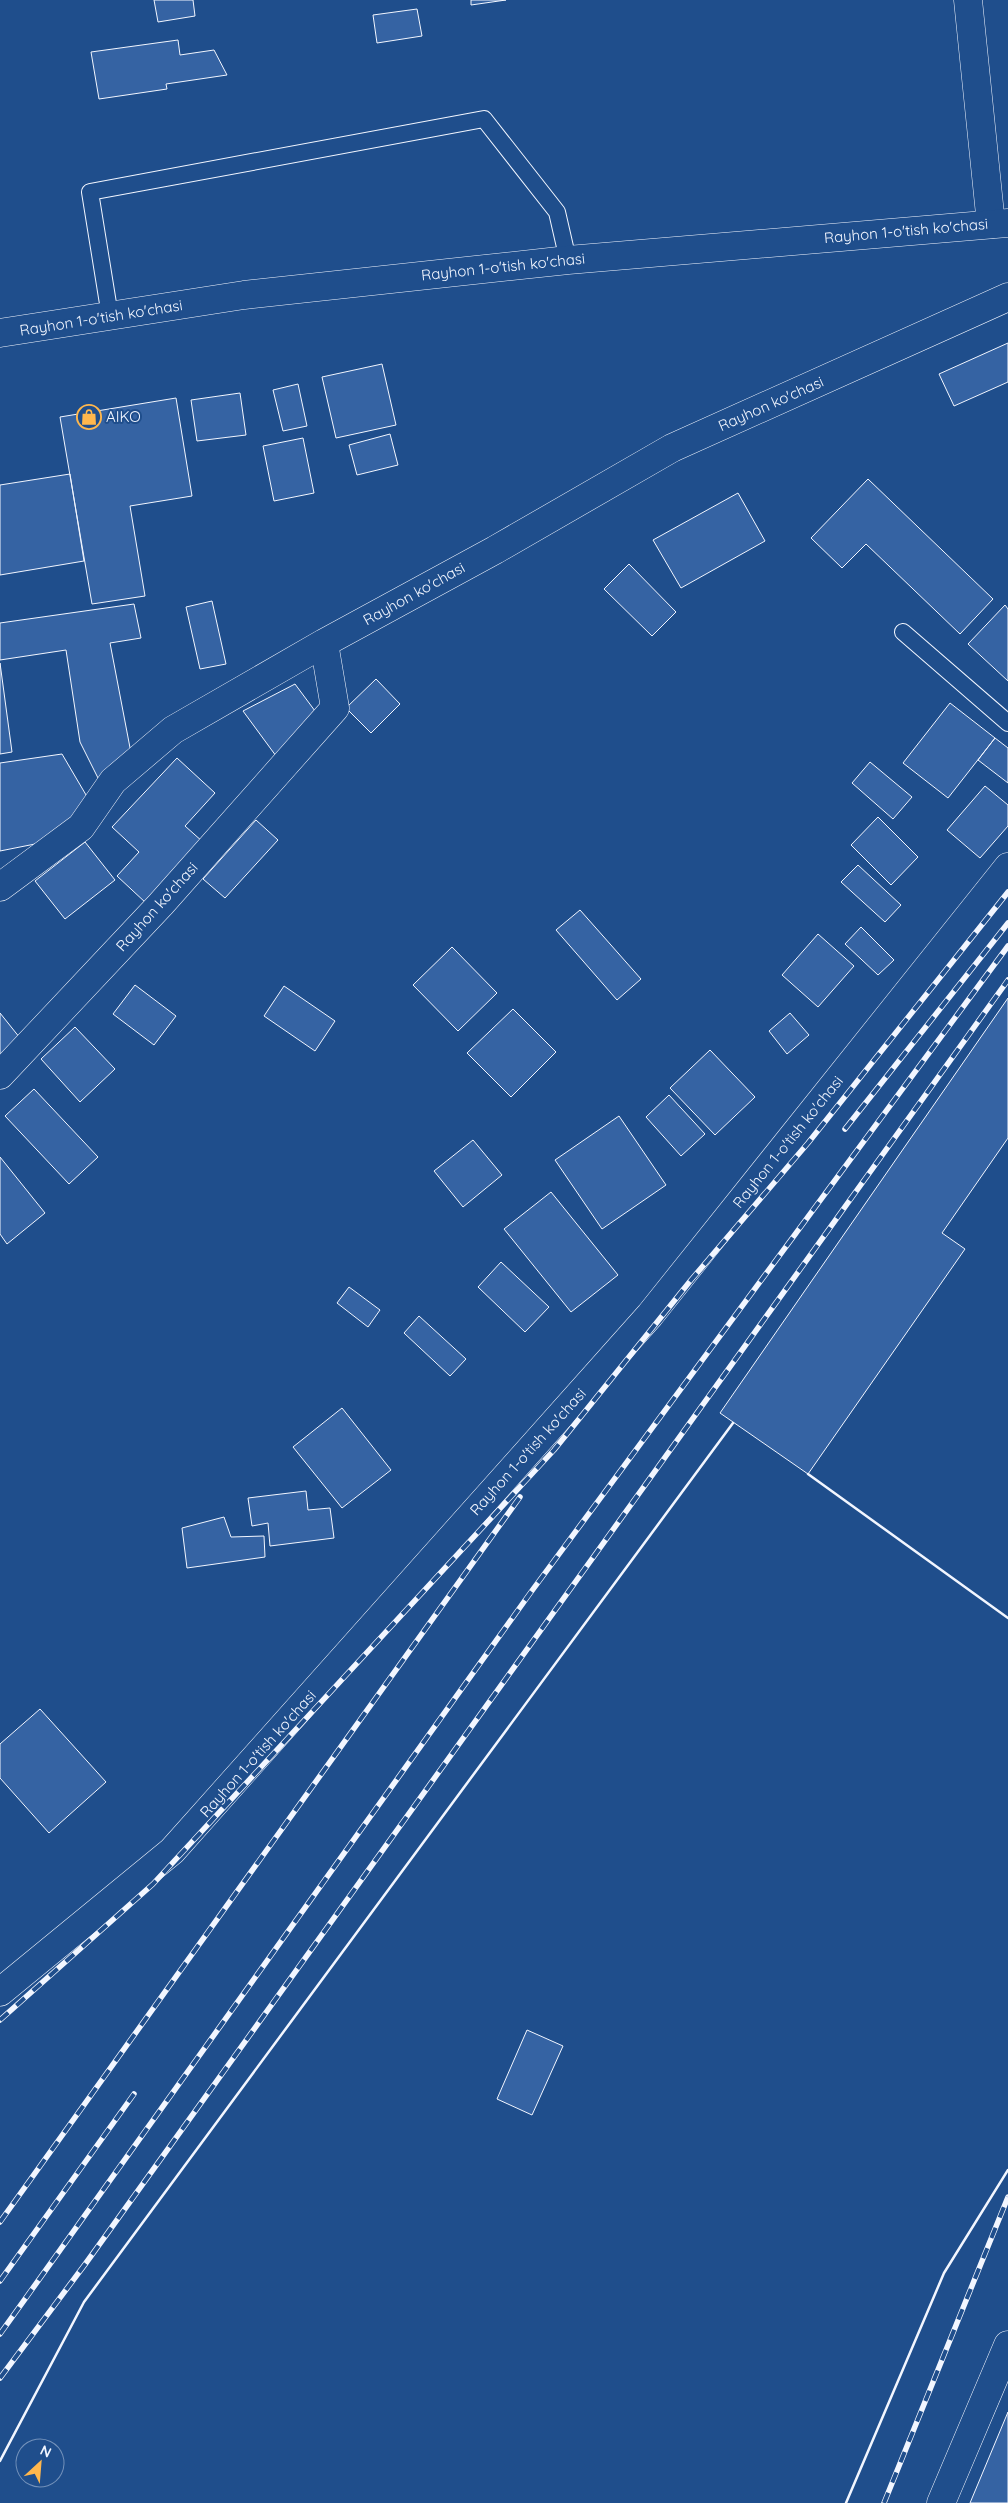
<svg xmlns="http://www.w3.org/2000/svg" width="1008" height="2503" viewBox="0 0 1008 2503" font-family="Quicksand,sans-serif">
<rect width="100%" height="100%" fill="#1f4e8c"/>
<path fill="#3563a3" stroke="#f2f6ff" d="M154,0H193L195,16L158,22Z
M471,0H506L471,5Z
M417,9L422,36L377,43L373,15Z
M178,40L180,55L214,50L227,75L166,84L167,89L99,99L91,52Z
M1008,343V382L954,406L939,374Z
M382,364L396,425L336,438L322,377Z
M298,384L307,426L283,431L273,390Z
M240,393L246,435L197,441L191,400Z
M176,398L192,496L130,506L145,596L92,604L60,417Z
M390,434L398,465L357,475L349,445Z
M303,438L314,493L274,501L263,446Z
M70,474L84,561L0,575V485Z
M868,479L993,599L960,634L866,544L842,568L811,538Z
M738,493L765,541L681,588L653,540Z
M629,564L676,612L652,636L604,589Z
M212,601L226,664L200,669L186,607Z
M134,604L141,638L110,643L131,753L98,778L80,742L66,650L0,660V623Z
M1005,605L1008,609V681L968,644Z
M0,663L12,752L0,754Z
M376,679L400,704L371,733L346,708Z
M295,684L318,715L279,760L243,711Z
M950,703L995,738L948,798L903,763Z
M995,738L1008,748V783L978,760Z
M62,754L89,800L45,842L0,851V763Z
M177,758L215,793L185,826L203,842L146,903L117,876L139,852L112,827Z
M870,762L912,797L893,819L852,783Z
M985,786L1008,805V826L980,858L947,830Z
M878,817L918,857L891,885L851,845Z
M256,820L278,840L225,898L203,879Z
M85,842L115,880L65,919L35,881Z
M858,865L901,905L885,922L841,882Z
M580,910L641,979L617,1000L556,930Z
M861,927L894,960L878,975L845,944Z
M818,934L854,966L818,1007L782,975Z
M452,947L497,993L458,1031L413,985Z
M135,985L176,1016L154,1045L113,1014Z
M284,986L335,1021L315,1051L264,1016Z
M1008,998V1138L942,1233L965,1249L808,1474L720,1413Z
M513,1009L556,1052L511,1097L467,1053Z
M0,1013L24,1043L0,1062Z
M790,1013L809,1035L787,1054L769,1031Z
M75,1027L115,1069L80,1102L41,1059Z
M710,1050L755,1097L715,1135L670,1088Z
M34,1089L98,1157L69,1184L5,1116Z
M669,1095L705,1134L681,1156L646,1117Z
M619,1116L666,1185L602,1229L555,1160Z
M473,1140L502,1175L463,1207L434,1171Z
M0,1157L45,1213L7,1244L0,1234Z
M551,1192L618,1275L571,1312L504,1229Z
M501,1262L549,1307L525,1332L478,1287Z
M349,1287L380,1310L368,1327L337,1303Z
M419,1316L466,1359L450,1376L404,1333Z
M342,1408L391,1470L342,1508L293,1447Z
M306,1491L308,1510L330,1508L334,1538L270,1546L268,1523L252,1526L248,1498Z
M224,1517L231,1537L264,1536L265,1557L187,1568L182,1528Z
M40,1709L106,1782L49,1833L0,1778V1744Z
M527,2030L563,2046L532,2115L497,2099Z
M1008,2412V2503H970Z"/>
<g fill="none" stroke-linecap="round" stroke-linejoin="round">
<defs>
<path id="service" d="M110,316L90,192L484,119L557,212L568,260
M903,632L1008,723"/>
<path id="minor" d="M968,0L991,224
M0,887L81,827L113,781L173,730L324,643
M0,1075L161,904L335,708L324,643L495,550L672,448L1008,297
M0,1992L172,1851L650,1315L1008,867
M941,2503L1008,2345"/>
<path id="tertiary" d="M0,333L244,295L568,260L1008,223"/>
</defs>
<use href="#service" stroke="#f2f6ff" stroke-width="18"/>
<use href="#minor" stroke="#f2f6ff" stroke-width="29"/>
<use href="#tertiary" stroke="#f2f6ff" stroke-width="29"/>
<use href="#service" stroke="#1f4e8c" stroke-width="16"/>
<use href="#minor" stroke="#1f4e8c" stroke-width="28"/>
<use href="#tertiary" stroke="#1f4e8c" stroke-width="28"/>
<defs>
<path id="rail" d="M845,1129L1008,923
M0,2020L153,1884L554,1450L691,1280L808,1143L1008,892
M0,2222L520,1497
M0,2281L134,2094
M0,2334L531,1592L1008,946
M0,2378L86,2263L1008,980
M884,2503L1008,2197"/>
</defs>
<use href="#rail" stroke="#f2f6ff" stroke-width="5.5"/>
<use href="#rail" stroke="#1f4e8c" stroke-width="4" stroke-dasharray="11" stroke-linecap="butt"/>
<path stroke="#f2f6ff" stroke-width="2.5" d="M808,1474L1008,1618
M0,2461L84,2302L733,1423
M846,2503L944,2273L1008,2170"/>
</g>
<defs>
<symbol id="shop-ring" viewBox="-11 -11 22 22"><circle r="9.5" fill="#1f4e8c" stroke="#ffb74d" stroke-width="1.5"/><path d="M-5-2.5h2.3a2.7 3.5 0 0 1 5.4 0H5L5.5 6h-11ZM-1.5-2.5h3a1.5 2.3 0 0 0-3 0Z" fill="#ffb74d"/></symbol>
</defs>
<g fill-rule="evenodd">
<use href="#shop-ring" x="75" y="403" width="28" height="28"/>
</g>
<g text-anchor="middle" stroke-width="4" stroke-linejoin="round" paint-order="stroke">
<g font-size="15" fill="#f2f6ff" stroke="#1f4e8c">
<text transform="translate(906 231) rotate(-5)" y="5">Rayhon 1-o'tish ko'chasi</text>
<text transform="translate(503 267) rotate(-6)" y="5">Rayhon 1-o'tish ko'chasi</text>
<text transform="translate(101 318) rotate(-9)" y="5">Rayhon 1-o'tish ko'chasi</text>
<text transform="translate(771 404) rotate(-24)" y="5">Rayhon ko'chasi</text>
<text transform="translate(414 594) rotate(-29)" y="5">Rayhon ko'chasi</text>
<text transform="translate(157 907) rotate(-48)" y="5">Rayhon ko'chasi</text>
<text transform="translate(788 1142) rotate(-51)" y="5">Rayhon 1-o'tish ko'chasi</text>
<text transform="translate(528 1452) rotate(-48)" y="5">Rayhon 1-o'tish ko'chasi</text>
<text transform="translate(258 1754) rotate(-48)" y="5">Rayhon 1-o'tish ko'chasi</text>
</g>
<g font-size="15" fill="#f2f6ff" stroke="#1f4e8c" text-anchor="start">
<text x="106" y="422">AIKO</text>
</g>
</g>
<g transform="translate(40 2463) rotate(26)"><circle r="24" fill="#1f4e8c" stroke="#7391ba"/>
<path d="M0-4L9 19L0 12L-9 19Z" fill="#ffb74d"/>
<text y="-8" font-size="14" font-weight="bold" text-anchor="middle" fill="#f2f6ff">N</text>
</g>
</svg>
